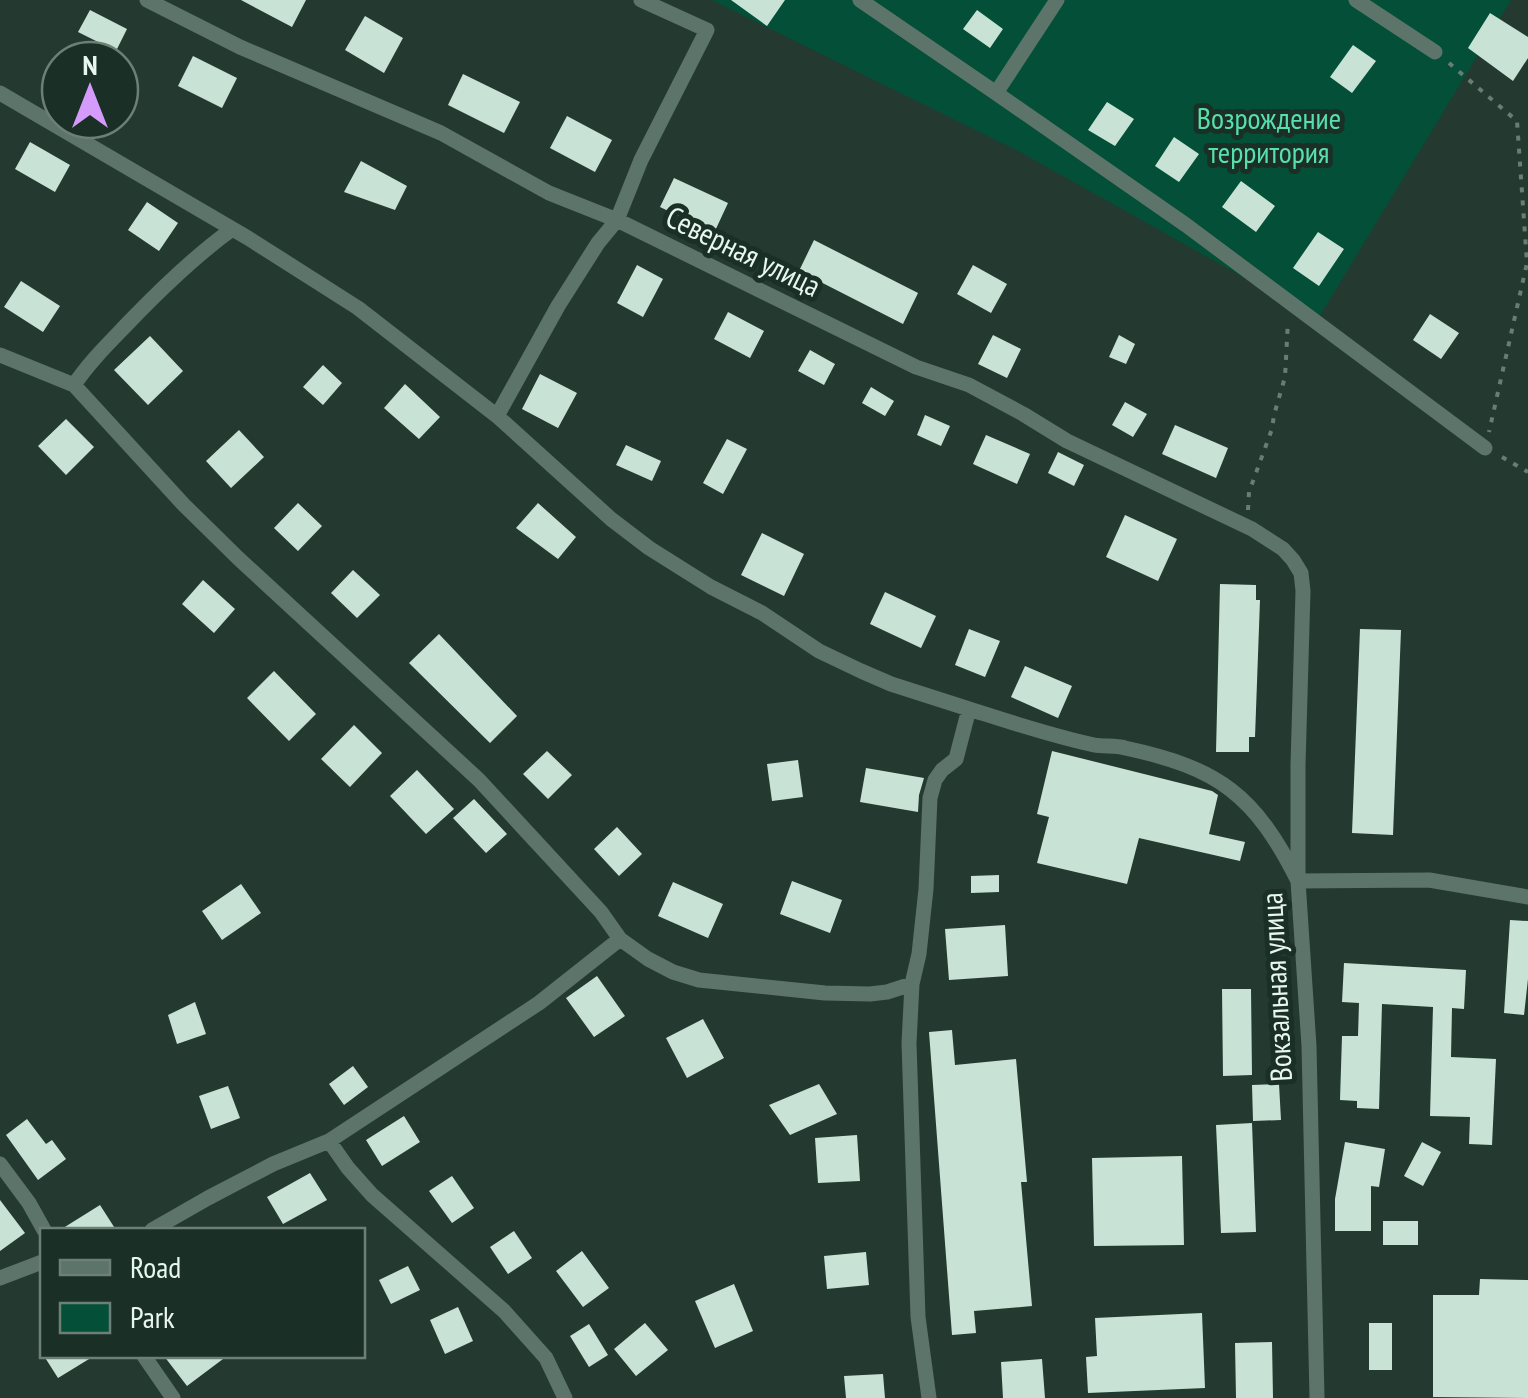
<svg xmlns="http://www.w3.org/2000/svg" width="1528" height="1398" viewBox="0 0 1528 1398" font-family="'PT Sans Narrow',sans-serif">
<rect width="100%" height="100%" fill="#243a30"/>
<path fill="#034f38" d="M712,0H1511L1318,319L1020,152Z"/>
<path fill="#c8e3d6" d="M241,0H306L292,27Z
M731,0H785L767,26Z
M90,10L127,29L116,51L78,32Z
M977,10L1003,29L990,48L963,29Z
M1490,13L1528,37V58L1513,81L1468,48Z
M365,16L403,38L384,73L345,50Z
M1353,45L1376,61L1352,93L1330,77Z
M193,56L237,78L222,108L178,86Z
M463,74L520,102L504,133L448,105Z
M1107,102L1134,119L1115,146L1088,130Z
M567,116L612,140L595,172L550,148Z
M1174,137L1199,154L1179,182L1155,166Z
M30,142L70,165L55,192L15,169Z
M361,161L407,186L395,210L344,192Z
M674,178L728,203L714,233L660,207Z
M1241,181L1275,206L1256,232L1222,207Z
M147,202L178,223L159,251L128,230Z
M1318,232L1344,249L1319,286L1293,268Z
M814,240L918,293L903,324L799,271Z
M637,265L663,279L643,317L617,303Z
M973,265L1007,284L991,313L957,294Z
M21,281L60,306L43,332L4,307Z
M728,312L764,331L750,358L714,339Z
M1430,314L1459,333L1441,359L1413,340Z
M993,335L1021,349L1007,378L978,364Z
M1119,335L1135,344L1126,364L1109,357Z
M150,336L183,371L148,405L114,370Z
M810,350L835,364L824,385L798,371Z
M323,365L342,383L323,405L303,387Z
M540,374L577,393L558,428L522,409Z
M405,384L440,417L419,439L384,408Z
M871,387L894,401L885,416L862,403Z
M1125,402L1147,414L1133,437L1112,425Z
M925,415L950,426L941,446L917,435Z
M66,419L94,447L66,475L38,446Z
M1175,425L1228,448L1216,478L1162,454Z
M239,430L264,457L231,488L206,461Z
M986,435L1030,454L1017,484L973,464Z
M727,439L747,449L723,494L703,483Z
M626,445L661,461L652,481L616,465Z
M1058,452L1084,465L1074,486L1048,473Z
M298,503L322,526L298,551L274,528Z
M538,503L576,537L558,559L516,528Z
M1125,515L1177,539L1158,581L1106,557Z
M762,533L804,554L784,596L741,575Z
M353,570L380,595L357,618L331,593Z
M203,580L235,609L214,633L182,604Z
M1220,584L1256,585V600H1260L1255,737H1249V752H1216Z
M885,592L936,616L921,648L870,624Z
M969,629L1000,641L985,677L955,665Z
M1360,629L1401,630L1393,835L1352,833Z
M439,634L517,716L490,743L409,663Z
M1025,666L1072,686L1058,718L1011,697Z
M274,671L316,714L289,741L247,698Z
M354,725L382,753L350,787L321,759Z
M547,751L572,775L548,799L523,774Z
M1052,751L1212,791L1218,795L1209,834L1245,842L1240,861L1139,838L1127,884L1037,863L1049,817L1037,814Z
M798,760L803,797L772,801L767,764Z
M866,768L924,778L919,795L918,812L860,802Z
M417,770L454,809L426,834L390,796Z
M474,799L507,834L486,853L453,818Z
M617,827L642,854L619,876L594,849Z
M999,875V892L971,893V876Z
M792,881L842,900L830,933L780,914Z
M673,882L723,904L708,938L658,916Z
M241,884L261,913L222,940L202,911Z
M1510,920L1528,921V979L1524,1015L1504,1013Z
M1005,925L1008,976L949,980L945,929Z
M1344,963L1466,970L1464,1009L1452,1008L1451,1057L1496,1059L1492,1145L1469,1144L1470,1117L1430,1116L1433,1007L1382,1004L1379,1109L1357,1108V1101L1340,1100L1342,1036H1358L1359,1003L1342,1002Z
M597,976L625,1016L594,1037L566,998Z
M1222,989H1251L1252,1075L1223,1076Z
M195,1002L206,1034L177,1044L168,1015Z
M703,1019L724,1058L687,1078L666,1038Z
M952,1030L955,1065L1016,1059L1027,1182H1021L1032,1306L974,1311L976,1333L952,1335L929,1032Z
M353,1066L368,1087L344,1105L329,1084Z
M819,1084L837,1114L790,1135L769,1105Z
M1279,1084L1281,1120L1253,1121L1252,1085Z
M228,1086L240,1118L211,1129L199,1096Z
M404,1116L420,1142L382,1166L366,1140Z
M27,1119L46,1144L52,1140L66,1159L38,1180L6,1135Z
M1252,1123L1256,1232L1221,1233L1216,1125Z
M857,1135L860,1181L818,1183L815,1138Z
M1345,1142L1385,1149L1379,1187L1371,1186V1231H1335V1199Z
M1422,1142L1441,1152L1423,1186L1404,1176Z
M1182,1156L1184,1245L1094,1246L1092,1158Z
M310,1173L327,1200L283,1224L267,1197Z
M452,1176L474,1208L452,1223L429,1191Z
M0,1200L25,1233L0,1251Z
M100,1205L116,1230H60Z
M1383,1221H1418V1245H1383Z
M514,1231L532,1258L508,1274L490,1247Z
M582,1251L609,1288L583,1307L556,1271Z
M866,1252L869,1285L827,1289L824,1256Z
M408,1266L420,1290L391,1304L379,1280Z
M1480,1279L1528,1280V1398L1433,1397V1295H1479Z
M734,1284L753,1331L715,1348L695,1301Z
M458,1307L473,1341L445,1354L430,1320Z
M1202,1313L1205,1388L1088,1393L1086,1357L1097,1356L1095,1318Z
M645,1323L668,1350L636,1376L614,1349Z
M1369,1323H1392V1370H1369Z
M589,1324L608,1355L589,1367L570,1336Z
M1272,1342L1273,1398H1236L1235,1343Z
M44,1356H94L58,1378Z
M164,1356H227L187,1386Z
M1042,1359L1045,1398H1003L1001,1362Z
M883,1374L885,1398H846L844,1376Z"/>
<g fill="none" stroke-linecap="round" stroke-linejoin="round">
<path stroke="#6a7d74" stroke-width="4" stroke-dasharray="5 8" stroke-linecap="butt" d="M1449,63L1517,121L1527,263L1489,432
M1502,457L1528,472
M1248,510L1249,492L1272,429L1274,415L1285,377L1288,321"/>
<path stroke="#5c7469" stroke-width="15" d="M147,0L240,47L441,133L549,193L617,220L916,367L969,385L1023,414L1067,441L1252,529L1283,549L1293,560L1301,573L1303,591L1298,765V881L1309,1046L1317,1398
M860,0L996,93L1057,0
M1356,0L1435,52
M0,93L248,238L358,308L497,416L611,519L649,548L711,587L762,613L819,651L861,671L891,684L969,709
M996,93L1186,225L1485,448
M0,355L74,385L184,505L238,558L479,780L601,912L620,939L648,959L673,972L699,980L825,993L870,994L887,992L912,984
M74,385C90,361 111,341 131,320C162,288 195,256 231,230
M497,416L558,306L598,243L617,220L641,160L707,30L641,0
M329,1141L348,1168L372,1195L504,1311L546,1358L565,1398
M0,1164L29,1203L44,1230
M152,1230L208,1198L273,1164L329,1141L539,1003L620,939
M0,1278L42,1262
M144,1356L173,1398
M929,1398L918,1317L909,1043L912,984L919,954L926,889L930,798L935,780L942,770L956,759L969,709C1010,722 1052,736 1094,745C1104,747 1115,745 1125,748C1219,768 1255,795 1298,881L1429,880L1528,897"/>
</g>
<g text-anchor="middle" stroke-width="10" stroke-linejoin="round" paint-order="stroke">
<g font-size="30" fill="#57e0ad" stroke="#1a3027">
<text x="1269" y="129">Возрождение<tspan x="1269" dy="34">территория</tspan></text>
</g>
<g font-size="30" fill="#e9f6f0" stroke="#1a3027">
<text transform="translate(743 252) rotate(26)" y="10">Северная улица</text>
<text transform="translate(1277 987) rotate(-93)" y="10">Вокзальная улица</text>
</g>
</g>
<rect x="40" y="1228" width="325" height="130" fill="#1a3027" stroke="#6d7f77" stroke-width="2.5"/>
<rect x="60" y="1260" width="50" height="15" fill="#5c7469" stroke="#6d7f77" stroke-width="2.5"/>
<text x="130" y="1278" font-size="30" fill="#e9f6f0">Road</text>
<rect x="60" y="1303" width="50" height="30" fill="#034f38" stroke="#6d7f77" stroke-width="2.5"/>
<text x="130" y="1328" font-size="30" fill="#e9f6f0">Park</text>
<g transform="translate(90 90)"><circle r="48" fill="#1a3027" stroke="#6d7f77" stroke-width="2.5"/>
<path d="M0-8L18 38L0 25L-18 38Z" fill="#d59bfa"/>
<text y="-15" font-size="28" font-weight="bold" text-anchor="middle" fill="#e9f6f0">N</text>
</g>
</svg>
